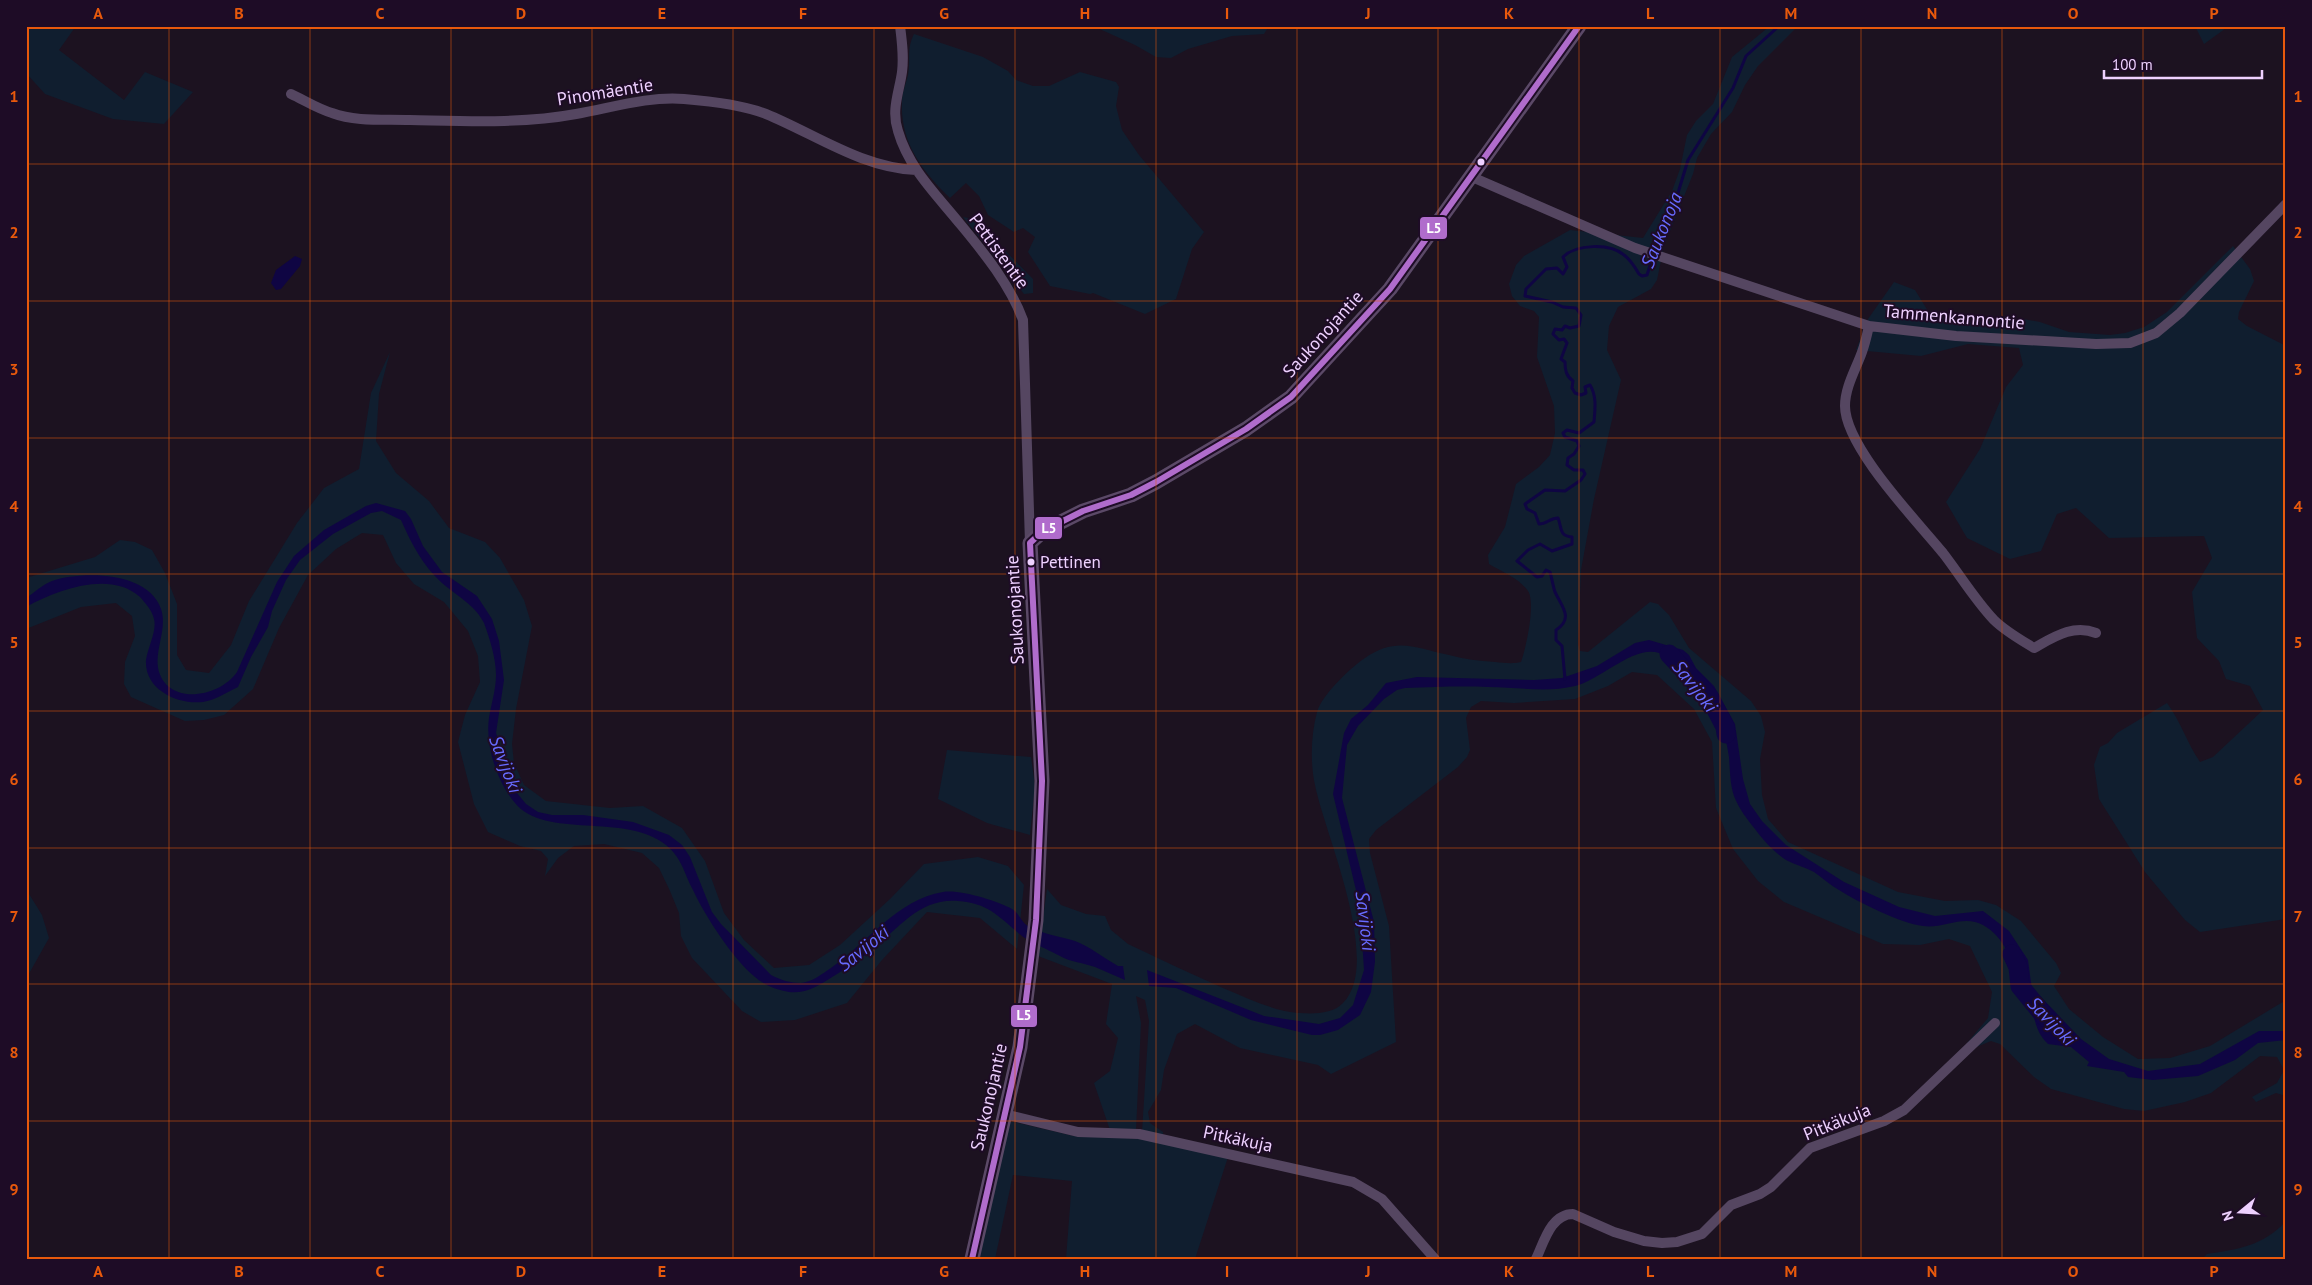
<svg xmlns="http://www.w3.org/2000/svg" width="2312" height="1285" viewBox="0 0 2312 1285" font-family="'PT Sans',sans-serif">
<rect width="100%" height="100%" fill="#1c1220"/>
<path fill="#101e2f" d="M26,26H76L59,50L124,100L145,72L193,92L164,124L113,119L45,94L26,73Z
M1093,26H1269L1264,34L1232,36L1188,49L1171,58L1156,57L1135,45Z
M1770,26H1798L1758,66L1745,85L1732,112L1711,134L1697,158L1693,174L1664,246L1657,280L1651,289L1618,307L1609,326L1607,350L1621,380L1594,499L1581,570L1578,644L1580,651L1588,652L1650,602L1658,604L1669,615L1689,648L1751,701L1761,716L1765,732L1760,759L1762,795L1768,819L1788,842L1898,892L1945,901L1978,900L1996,905L2021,921L2056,963L2061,973L2054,986L2069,1009L2103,1037L2138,1059L2170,1058L2210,1046L2286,1000V1096L2276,1093L2256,1102L2252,1097L2277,1083L2284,1070L2277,1057L2260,1056L2211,1093L2185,1102L2144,1111L2124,1109L2051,1089L2034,1077L2000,1044L1991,1041L1974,1048L1967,1043L1988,1018L1992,992L1970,946L1949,939L1920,945L1883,944L1784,902L1758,881L1733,849L1716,808L1712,742L1694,709L1657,675L1632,672L1608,686L1575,699L1514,703L1481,701L1471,707L1466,718L1470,750L1467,757L1458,767L1376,830L1369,839L1370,853L1389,926L1396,1042L1331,1074L1318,1065L1240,1048L1195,1024L1177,1034L1164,1070L1161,1090L1148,1112L1150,1123L1163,1132V1136L1142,1132L1149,1021L1145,1000L1136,996L1141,1023L1136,1130H1110L1094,1083L1110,1071L1118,1038L1106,1024L1112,984L1038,956L1047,889L1061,905L1086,914L1105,916L1111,930L1128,944C1160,959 1191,974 1223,988C1247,998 1273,1011 1299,1013C1314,1014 1333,1014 1343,1003C1383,962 1325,835 1315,785C1310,762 1311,735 1317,712C1322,695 1350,668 1365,658C1396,636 1416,648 1449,655C1464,659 1479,661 1495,662C1504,663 1513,664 1521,662C1526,648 1536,603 1528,591C1519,578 1502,572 1489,564L1488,555L1505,527L1516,484L1539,467L1550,455L1555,433L1554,406L1537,357L1539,317L1534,311L1520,306L1512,296L1509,284L1516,265L1524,256L1570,230L1643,238L1672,191L1680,169L1687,135L1696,121L1713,104L1732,57Z
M2195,26H2229L2204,44Z
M914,34L983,57L1008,71L1016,80L1033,86H1049L1080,72L1116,82L1119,87L1116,106L1122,130L1139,155L1204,232L1192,249L1176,299L1145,314L1093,293L1090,294L1050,286L1028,252L1035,237L1023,228L1014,232L988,215L979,196L966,183L950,198C922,171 900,142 902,102C902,92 906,84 908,75C911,59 906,50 914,34Z
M963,217L974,219L1033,279V293L1024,294Z
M2233,246L2250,269L2254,281L2239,312L2238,319L2247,326L2286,346V919L2200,932L2185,920L2145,872L2099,799L2094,765L2100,747L2108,743L2117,733L2167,703C2181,722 2187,743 2200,762L2213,757L2263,710L2250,686L2226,679L2219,661L2197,638L2192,592L2212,558L2204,536L2109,538L2076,508L2057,514L2041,551L2010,559L1967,538L1946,502L1980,449L2006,387L2023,365L2019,348L1968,344L1921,356L1856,350L1868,319L1894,282L1915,290L1928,311L1945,318L1969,322L2023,319L2040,322L2069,332L2110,335L2125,333L2144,327L2167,312Z
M390,352L379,394L376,441L396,473L429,501L449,528L485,542L500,558L524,600L532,626L516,709L512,744L514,763L524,785L546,801L610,808L643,806L682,828L705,861L724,913L744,940L774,968L809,965L840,945L890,899L924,864L978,857L1008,866L1024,885L1017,949L980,918L927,912L882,960L847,1003L795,1020L761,1022L742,1011L692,958L681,936L679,913L670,891L659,868L642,853L604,844L574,846L558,858L545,876L548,859L541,851L520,846L488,832L474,804L458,742L465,715L480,682L478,656L468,631L444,602L414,584L396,563L383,535L362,533L336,549L308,575L279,628L253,689L224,715L204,720L185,721L131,697L124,684L125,662L135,636L132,616L116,603L81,607L26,629V578L95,557L120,540L135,542L152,550L165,573L177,604V655L186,670L209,673L231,645L249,601L297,523L324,488L359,469L371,393Z
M947,750L1031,757L1035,786L1030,835L987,823L938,799Z
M26,889L42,915L49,938L26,979Z
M1010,1121L1074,1136L1148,1139L1228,1157L1195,1259H1066L1072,1181L1013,1175L995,1259H977Z
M2286,1221V1259H2202L2207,1254C2239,1249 2263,1246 2286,1221Z"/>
<path fill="#0f0543" d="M295,256L302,259L300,266L281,289L276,290L271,283L276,270Z
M376,503L405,511L411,519L423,546L442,572L477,596L492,619L499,641L504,680L496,733L517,793L526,804L538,812L552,815H583L633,822L669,835L682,845L690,857L712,912L721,924L771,975C780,980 791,983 801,983C812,982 822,974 831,968C867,943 898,899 943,892C959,889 998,901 1012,909C1019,913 1021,922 1028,926C1042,934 1059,936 1075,941C1089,946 1104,958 1118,966H1123L1125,980C1115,976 1105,971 1095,967C1084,963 1070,962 1060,956C1051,951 1028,941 1022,936C1000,918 989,903 958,901C920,898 900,927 873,949C859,960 844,970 829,979C817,987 804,994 789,992C777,990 764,985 755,977C733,959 705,916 693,890C684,873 682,858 666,845C625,812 545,840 515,803C497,782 485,745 489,718C491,704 496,690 496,675C496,659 490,639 484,623C476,606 456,595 442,583C423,566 411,543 401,520L382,511L371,513L333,534L300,560L286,580L272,611L268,627L251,657L238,687C226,693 215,700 203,702C177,705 144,689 146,660C148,647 157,631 154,619C152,610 146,604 140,597C110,570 57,590 26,607V598C34,593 43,584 52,581C82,571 148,571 161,609C168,630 153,651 159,672C170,706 220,697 237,672L277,582L294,556L324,530L366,506Z
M1649,640L1683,650L1689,655L1696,668L1714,686L1735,724L1743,779L1750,804L1762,821L1786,845L1844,882L1899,907L1935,916L1983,911L2009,931L2028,960L2032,990L2041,997L2081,1039L2109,1059L2148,1071L2200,1064L2259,1031H2286V1040L2258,1043L2235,1060L2198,1076L2153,1080L2128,1077L2124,1072L2087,1066L2089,1062L2071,1047L2048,1044C2035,1032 2035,1018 2030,1001C2028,994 2024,988 2021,982C2011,961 2005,937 1983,925C1964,914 1943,929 1923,926C1900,923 1860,903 1839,890C1830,885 1823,878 1814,872C1805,867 1795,865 1786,860C1775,853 1763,840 1755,829C1747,819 1739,809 1734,796C1730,784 1730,770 1729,757C1724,720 1709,692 1679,669C1673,664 1666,655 1659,653C1633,645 1601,680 1575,686C1546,693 1518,687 1488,687C1461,686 1433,687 1405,688L1397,690L1384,699L1358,726L1347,745L1342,798L1374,922L1375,962L1371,992L1360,1015L1338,1030L1320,1035H1312L1251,1020L1176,988L1149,986L1147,970L1264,1016L1319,1024L1340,1018L1353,1005L1364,970L1360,907L1333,794L1344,733L1351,719L1368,705L1386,683L1417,677L1534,680L1562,678L1597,666L1635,643Z"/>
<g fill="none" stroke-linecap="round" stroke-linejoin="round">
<path stroke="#0f0543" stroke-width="3" d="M1565,679L1562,646L1556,640V630C1574,618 1562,607 1555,592C1553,586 1552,579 1550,572L1546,570L1542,576L1537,577L1517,561L1528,550L1540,544L1552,551L1572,544V537C1559,536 1562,528 1558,518C1550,518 1547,524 1539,524L1535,513L1527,509L1525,504L1545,490L1565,491L1581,480L1585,474L1583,470H1574L1567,465L1568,458L1574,454L1579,446L1577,441L1565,437L1563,433L1567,430L1579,433L1594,422C1595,410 1597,396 1590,385L1585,387L1586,393L1581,395L1575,393L1572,388L1573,381C1566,376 1565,370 1565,362L1561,359L1567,343L1564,339L1559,340L1553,334L1555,329L1562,330L1565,326L1570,328L1579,326L1581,315L1576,308L1563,307L1552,302L1525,296L1526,289L1546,269L1557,268L1563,274L1567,267L1563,257C1576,244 1610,243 1624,255C1631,260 1635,267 1639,274L1642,276L1647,275L1662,228L1674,206L1688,160L1733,88L1746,56L1779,26"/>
<path stroke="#0f0543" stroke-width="19" d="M1669,654L1710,698L1725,727L1726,734
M2012,954L2018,967L2020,986L2046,1018"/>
<path stroke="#554661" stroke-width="10" d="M900,26C902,42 904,56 902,72C899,93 891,110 898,131C909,169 937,195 961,225C985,254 1010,285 1023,320L1030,543
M291,94C304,100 318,109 332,113C356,122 385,119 410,120C465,121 522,124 576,114C611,108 648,96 684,99C709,101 743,105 766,114C815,134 862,168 916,170
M1472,177L1635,248L1869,326L1956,336L2096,344L2130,343L2156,333L2180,313L2286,204
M1869,326C1867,335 1865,344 1862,352C1856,369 1845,387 1845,406C1845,447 1917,521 1943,553C1960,575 1975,600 1994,620C2005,631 2021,640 2034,648C2054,637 2073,624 2096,633
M1004,1114L1078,1132L1139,1134L1353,1182L1382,1199L1435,1259
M1536,1259C1544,1242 1551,1214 1573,1214L1614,1232L1644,1241L1662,1243L1677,1242L1702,1234L1731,1205L1760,1194L1771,1187L1810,1148L1884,1121L1904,1110L1995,1023"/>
<path stroke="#5b4967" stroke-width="15" d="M972,1259L1020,1047L1036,920L1042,781L1030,543L1043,531L1083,511L1131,495L1156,482L1246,429L1291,397L1390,289L1579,26"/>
<defs>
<path id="bus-1" d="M972,1259L1020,1047L1036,920L1042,781L1030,543L1043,531L1083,511L1131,495L1156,482L1246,429L1291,397L1390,289L1579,26"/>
</defs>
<use href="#bus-1" stroke="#1e0c26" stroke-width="10"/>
<use href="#bus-1" stroke="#b06ccc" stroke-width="6"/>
</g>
<path fill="none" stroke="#e8590c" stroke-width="1" stroke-opacity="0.55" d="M169,26V1259M310,26V1259M451,26V1259M592,26V1259M733,26V1259M874,26V1259M1015,26V1259M1156,26V1259M1297,26V1259M1438,26V1259M1579,26V1259M1720,26V1259M1861,26V1259M2002,26V1259M2143,26V1259M26,164H2286M26,301H2286M26,438H2286M26,574H2286M26,711H2286M26,848H2286M26,984H2286M26,1121H2286"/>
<g fill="#eed1ff" stroke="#1e0c26" stroke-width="2">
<circle cx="1481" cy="162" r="4.5"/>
<circle cx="1031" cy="562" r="4.5"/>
</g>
<g text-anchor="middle" stroke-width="4" stroke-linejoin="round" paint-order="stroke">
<g font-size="17" fill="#eed1ff" stroke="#1e0c26" text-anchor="start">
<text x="1040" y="568">Pettinen</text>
</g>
<g font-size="18" fill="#eed1ff" stroke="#1e0c26">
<text transform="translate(605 92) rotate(-9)" y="6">Pinomäentie</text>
<text transform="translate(999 251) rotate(54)" y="6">Pettistentie</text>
<text transform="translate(1954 317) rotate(5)" y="6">Tammenkannontie</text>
<text transform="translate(1323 334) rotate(-48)" y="6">Saukonojantie</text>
<text transform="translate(1015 610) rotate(-93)" y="6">Saukonojantie</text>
<text transform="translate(989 1097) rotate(-77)" y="6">Saukonojantie</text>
<text transform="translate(1837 1122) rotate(-22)" y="6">Pitkäkuja</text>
<text transform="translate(1238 1139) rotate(12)" y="6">Pitkäkuja</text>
</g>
<g font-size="19" font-style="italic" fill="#676bff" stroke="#1e0c26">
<text transform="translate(1661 230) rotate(-68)" y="7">Saukonoja</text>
<text transform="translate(1695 686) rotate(52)" y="7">Savijoki</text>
<text transform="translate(506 764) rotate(69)" y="7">Savijoki</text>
<text transform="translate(1366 921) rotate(83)" y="7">Savijoki</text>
<text transform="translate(863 948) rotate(-39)" y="7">Savijoki</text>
<text transform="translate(2052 1021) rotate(46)" y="7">Savijoki</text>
</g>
</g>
<g stroke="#1e0c26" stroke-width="2">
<rect x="1419" y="216" width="29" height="24" rx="5" fill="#b06ccc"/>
<rect x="1034" y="516" width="29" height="24" rx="5" fill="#b06ccc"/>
<rect x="1010" y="1004" width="28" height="24" rx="5" fill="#b06ccc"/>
</g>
<g font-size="14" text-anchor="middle" font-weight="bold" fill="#fff">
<text x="1434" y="233">L5</text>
<text x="1049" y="533">L5</text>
<text x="1024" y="1020">L5</text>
</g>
<rect width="2312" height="1285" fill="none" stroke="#1e0c26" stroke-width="55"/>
<g transform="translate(2240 1212) rotate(252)" stroke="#1e0c26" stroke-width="4" paint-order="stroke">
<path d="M0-4L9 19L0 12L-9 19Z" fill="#eed1ff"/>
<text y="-8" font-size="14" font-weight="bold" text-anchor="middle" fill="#eed1ff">N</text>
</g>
<path d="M2104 70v8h158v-8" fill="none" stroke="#eed1ff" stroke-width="2.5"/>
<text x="2112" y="70" font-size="15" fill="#eed1ff" stroke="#1e0c26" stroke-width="4" paint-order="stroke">100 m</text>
<rect x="28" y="28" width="2256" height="1230" fill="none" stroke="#e8590c" stroke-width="2"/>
<g font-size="16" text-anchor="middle" font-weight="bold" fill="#e8590c">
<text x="98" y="19">A</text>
<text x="239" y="19">B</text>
<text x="380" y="19">C</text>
<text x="521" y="19">D</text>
<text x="662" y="19">E</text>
<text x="803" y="19">F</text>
<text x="944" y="19">G</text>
<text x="1085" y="19">H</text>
<text x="1227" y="19">I</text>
<text x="1368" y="19">J</text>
<text x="1509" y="19">K</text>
<text x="1650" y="19">L</text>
<text x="1791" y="19">M</text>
<text x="1932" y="19">N</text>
<text x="2073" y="19">O</text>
<text x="2214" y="19">P</text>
<text x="14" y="102">1</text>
<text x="2298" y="102">1</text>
<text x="14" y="238">2</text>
<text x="2298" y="238">2</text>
<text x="14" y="375">3</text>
<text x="2298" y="375">3</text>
<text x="14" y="512">4</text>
<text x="2298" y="512">4</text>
<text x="14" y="648">5</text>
<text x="2298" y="648">5</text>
<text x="14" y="785">6</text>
<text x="2298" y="785">6</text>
<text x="14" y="922">7</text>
<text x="2298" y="922">7</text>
<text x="14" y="1058">8</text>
<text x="2298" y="1058">8</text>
<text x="14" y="1195">9</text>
<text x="2298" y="1195">9</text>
<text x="98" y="1277">A</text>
<text x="239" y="1277">B</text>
<text x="380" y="1277">C</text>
<text x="521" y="1277">D</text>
<text x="662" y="1277">E</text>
<text x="803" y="1277">F</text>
<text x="944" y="1277">G</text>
<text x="1085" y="1277">H</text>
<text x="1227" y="1277">I</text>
<text x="1368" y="1277">J</text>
<text x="1509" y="1277">K</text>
<text x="1650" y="1277">L</text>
<text x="1791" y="1277">M</text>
<text x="1932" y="1277">N</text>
<text x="2073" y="1277">O</text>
<text x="2214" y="1277">P</text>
</g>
</svg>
